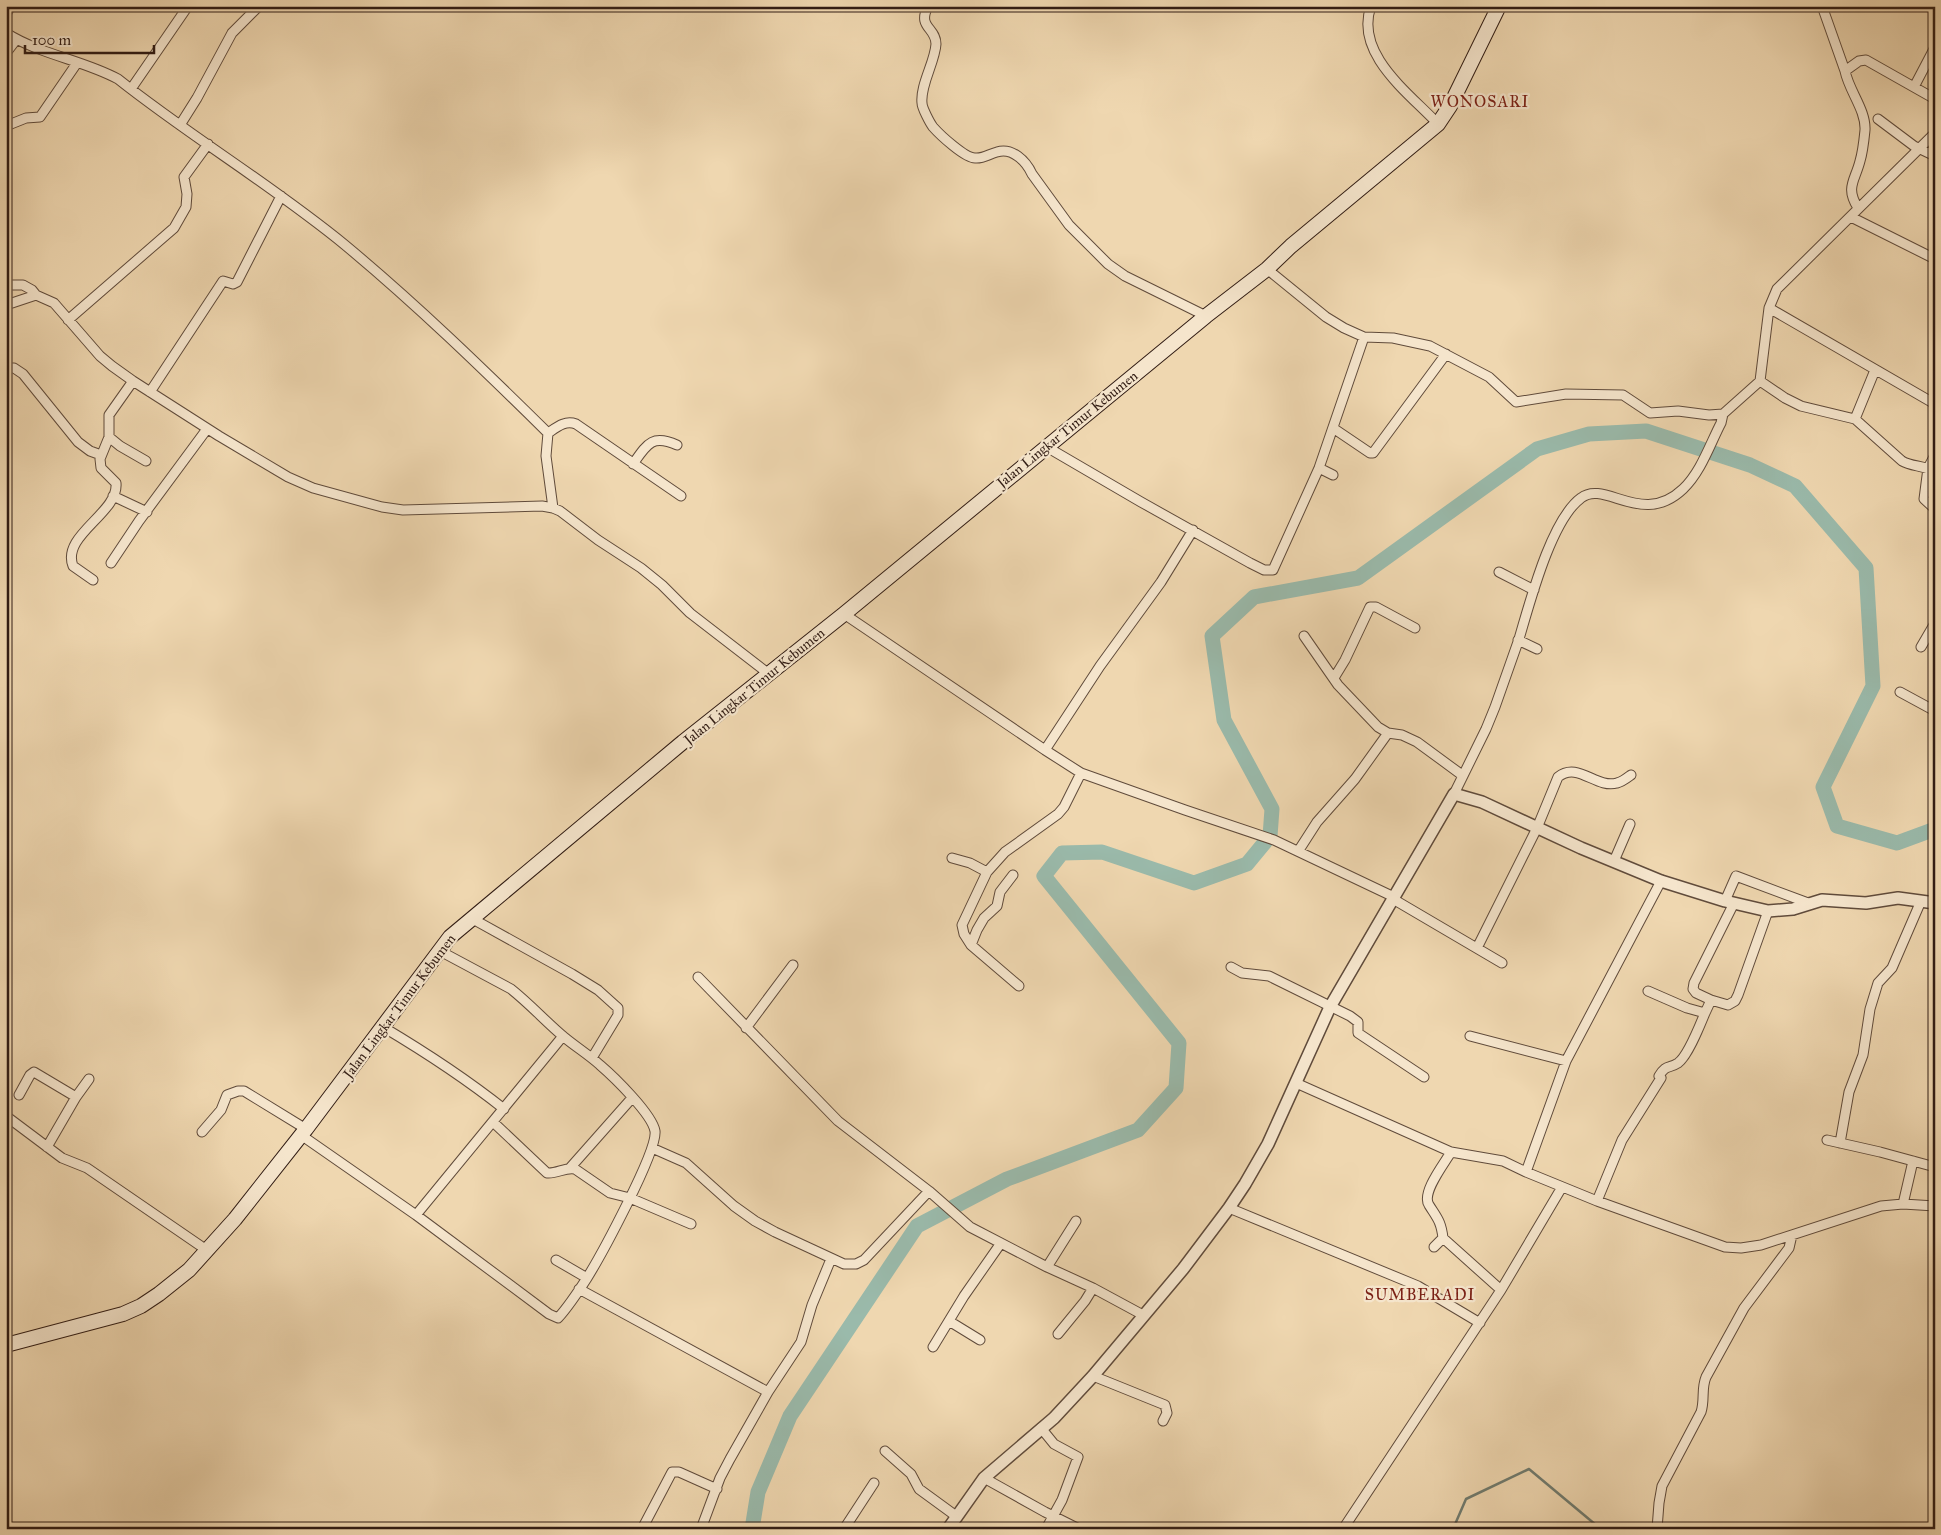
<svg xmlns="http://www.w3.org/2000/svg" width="1941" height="1535" viewBox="0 0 1941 1535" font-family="'IM FELL Great Primer',serif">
<rect width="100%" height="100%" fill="#efd7b0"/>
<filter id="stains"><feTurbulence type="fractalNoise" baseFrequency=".004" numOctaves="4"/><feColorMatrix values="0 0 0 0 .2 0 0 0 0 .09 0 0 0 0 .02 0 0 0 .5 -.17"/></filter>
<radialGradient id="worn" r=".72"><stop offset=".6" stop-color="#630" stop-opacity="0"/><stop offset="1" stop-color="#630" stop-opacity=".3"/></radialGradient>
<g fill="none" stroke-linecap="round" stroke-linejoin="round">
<path stroke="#707b6f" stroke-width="2.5" d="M1453,1529L1466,1499L1529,1469L1596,1525L1626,1529"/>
<path stroke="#9abaab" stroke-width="15" d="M752,1529L758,1492L790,1416L917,1226L1007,1179L1138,1130L1176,1088L1179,1043L1044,876L1062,853L1102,852L1194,883L1247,864L1270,836L1272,809L1224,720L1212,636L1254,597L1358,578L1537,449L1589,434L1646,431L1750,465L1795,486L1866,568L1873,686L1823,787L1837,826L1897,843L1935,829"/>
<defs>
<path id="minor" d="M928,6C917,28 936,27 936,44C935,62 920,85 922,103C922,108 930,123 933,127C940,135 965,158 975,158C983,159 989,154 997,152C1012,147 1026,161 1032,174L1069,225L1108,264L1125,276L1206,316
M1371,6C1354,54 1409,93 1438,124
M1822,6L1845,71C1849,91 1866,110 1865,130C1864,140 1863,151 1860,161C1855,181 1845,187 1858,208
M6,14L11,6
M6,33C41,55 83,60 118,79C191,137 272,185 345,245C416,304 482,368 548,433L546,456L553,508
M6,53L16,40
M1845,71L1859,61L1866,60L1935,99
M1914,87L1935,47
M131,89L186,9
M1878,119L1914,146L1935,156
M180,125L197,98L232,33L259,6
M6,126L26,118L40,117L77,63
M1851,217L1935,259
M1267,269L1326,317L1344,328L1364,337L1393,338L1430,346L1489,377L1516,402L1566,394L1623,395L1650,413L1678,411L1709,415L1723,414
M6,285H23L32,290L36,295L54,303L100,356L112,366L133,381L219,436L288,477L313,488L382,507L403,510L542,506L553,508L560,511L598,540L641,568L662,585L690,613L769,674
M6,305L36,295
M1769,308L1935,404
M68,320L174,228L186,207L187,194L184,177L208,144
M6,368H14L23,374L78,442L90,451L101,455
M1760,381L1785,398L1801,406L1855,419L1902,461C1912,467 1924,465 1935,472
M150,392L223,281L233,284L237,282L281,196
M1855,419L1875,370
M1333,428L1370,453H1373L1446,354
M548,433C557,427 565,420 576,424L681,496
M109,437L120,446L146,461
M1045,446L1141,502L1250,563L1264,570H1273L1319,468L1364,337
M1935,455L1928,468L1924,499L1935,509
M633,464C647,444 652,434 677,445
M1319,468L1333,475
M113,496L147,512
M111,563L139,521L207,429
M1499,572L1534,590
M93,580L73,566C61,535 119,513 116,483L101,468L100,459L109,437V415L133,381
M844,614L1045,750L1081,773L1185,810L1274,840L1394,897
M1304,636L1338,685L1378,727L1388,733L1402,735L1417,742L1462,775
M1518,640L1537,649
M1921,647L1935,623
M1334,678L1345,660L1370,607H1376L1415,628
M1900,692L1935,711
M1045,750L1100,666L1161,582L1193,530
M1454,794L1486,729L1495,707C1503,684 1511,662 1519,639C1530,602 1551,520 1581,498C1605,479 1642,528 1683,489C1701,472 1710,444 1721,423L1723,414L1760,381L1769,308L1777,289L1935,133
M1299,850L1317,822L1355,779L1388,733
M952,858L970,863L987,872
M1614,861L1630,824
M1393,899L1502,963
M1725,901L1736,876L1808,903
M471,918L572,974L598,990L618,1008V1015L592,1058
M971,945L977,930L984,918L997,906L1000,892L1013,875
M1477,948L1537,828L1558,777C1578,761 1596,789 1617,783C1622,782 1627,778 1631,775
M1231,967L1242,973L1269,976L1350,1016L1358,1022V1033L1424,1077
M698,977L838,1121L929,1191L970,1227L1047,1267L1093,1288L1143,1315
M1019,986L971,945L964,934L962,925L987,872L1005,852L1058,814L1064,807L1081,773
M1711,1000L1728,1005L1735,1001L1738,995L1768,911
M1705,1013L1711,1000L1696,993L1693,989L1694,983L1734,903
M383,1027C425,1052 465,1078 504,1109
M746,1028L793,965
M1470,1036L1566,1061
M1296,1083L1451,1152L1503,1161L1526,1172L1597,1201L1725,1247L1741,1248L1761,1245L1881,1206L1903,1204L1935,1206
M19,1095L30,1075L34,1072L76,1097
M6,1116L62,1158L87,1168L208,1251
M493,1122L547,1173C557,1174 565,1167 575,1169L610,1193L630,1198L691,1224
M202,1132L221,1110L227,1095L238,1091H244L306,1129
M301,1135L416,1215L549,1314L558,1318C569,1306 578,1292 587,1278C600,1257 658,1151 655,1131C652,1114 614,1077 600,1065C589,1055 576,1047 564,1037C546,1022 530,1004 511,989L440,951
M1827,1140L1880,1152L1935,1167
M1840,1143L1849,1092L1863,1055L1870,1009L1878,983L1892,968L1921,901
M47,1147L76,1097L89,1079
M652,1148L686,1163L734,1206L755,1221L775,1232L844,1264H856L864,1260L929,1191
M570,1168L632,1098
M1526,1172L1566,1061L1661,881
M1597,1201L1622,1140L1661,1078L1659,1076C1666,1064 1669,1069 1678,1063C1688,1056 1700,1025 1705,1013L1687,1008L1648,991
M1903,1204L1913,1161
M1229,1208L1418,1286L1480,1323
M416,1215L563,1036
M1443,1238L1501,1290
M1434,1247L1443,1238C1441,1221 1437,1218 1429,1205C1421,1193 1444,1164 1451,1152
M556,1260L587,1278
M1047,1267L1076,1221
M579,1289L768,1392
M949,1321L980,1340
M1058,1334L1085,1301L1093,1288
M933,1347L964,1296L1001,1243
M1093,1376L1165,1405L1167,1413L1163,1421
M1041,1428L1054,1444L1078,1457L1062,1500L1046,1529
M885,1451L911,1474L919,1489L956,1516
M984,1478L1045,1512L1079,1529
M642,1529L672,1472H679L717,1489
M701,1529L720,1478L730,1459L768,1392L801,1342L812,1305L831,1259
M844,1529L874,1483
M1343,1529L1501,1290L1562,1187
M1657,1529L1659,1503L1662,1486L1701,1412C1705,1400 1701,1389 1706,1377L1744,1308L1789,1248L1792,1235"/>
<path id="tertiary" d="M948,1529L984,1478L1054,1418L1093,1376L1183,1269L1229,1208L1245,1184L1268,1144L1330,1007L1454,794L1482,802L1581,848L1661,881L1725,901L1768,911L1793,909L1822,900L1866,903L1898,898L1935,903"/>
<path id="secondary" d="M6,1345L123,1314L141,1306L159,1294L189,1270L235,1219L306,1129L450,937L683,742L844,614L1206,316L1267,269L1291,246L1438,124L1450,106L1499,6"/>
</defs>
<use href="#minor" stroke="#604b3b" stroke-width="11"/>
<use href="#tertiary" stroke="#604b3b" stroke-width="14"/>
<use href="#secondary" stroke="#311c14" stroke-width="16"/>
<use href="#minor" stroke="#f5e5cc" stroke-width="9"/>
<use href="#tertiary" stroke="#f5e5cc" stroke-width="11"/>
<use href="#secondary" stroke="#f5e5cc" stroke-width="14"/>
</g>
<g text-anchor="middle" stroke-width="4.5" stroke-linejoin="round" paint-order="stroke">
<g font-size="14" fill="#311c14" stroke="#f5e5cc">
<text transform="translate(1067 429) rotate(-39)" y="5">Jalan Lingkar Timur Kebumen</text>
<text transform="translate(754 686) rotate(-39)" y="5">Jalan Lingkar Timur Kebumen</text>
<text transform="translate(399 1006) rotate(-53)" y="5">Jalan Lingkar Timur Kebumen</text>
</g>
<g font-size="16" letter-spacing="1" fill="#7a1f14" stroke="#f5e5cc">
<text x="1480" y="107">WONOSARI</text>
<text x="1420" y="1300">SUMBERADI</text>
</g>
</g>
<rect width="1941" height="1535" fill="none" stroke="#efd7b0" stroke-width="25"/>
<rect x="8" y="8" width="1926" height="1520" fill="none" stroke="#311c14" stroke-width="2.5"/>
<rect x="12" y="12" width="1916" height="1510" fill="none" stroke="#311c14"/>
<path d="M25 45v8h129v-8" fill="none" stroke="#311c14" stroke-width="2.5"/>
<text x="32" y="45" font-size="15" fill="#311c14" stroke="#f5e5cc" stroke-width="4" paint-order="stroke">100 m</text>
<rect width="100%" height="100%" filter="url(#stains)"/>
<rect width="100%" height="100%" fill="url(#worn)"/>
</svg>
